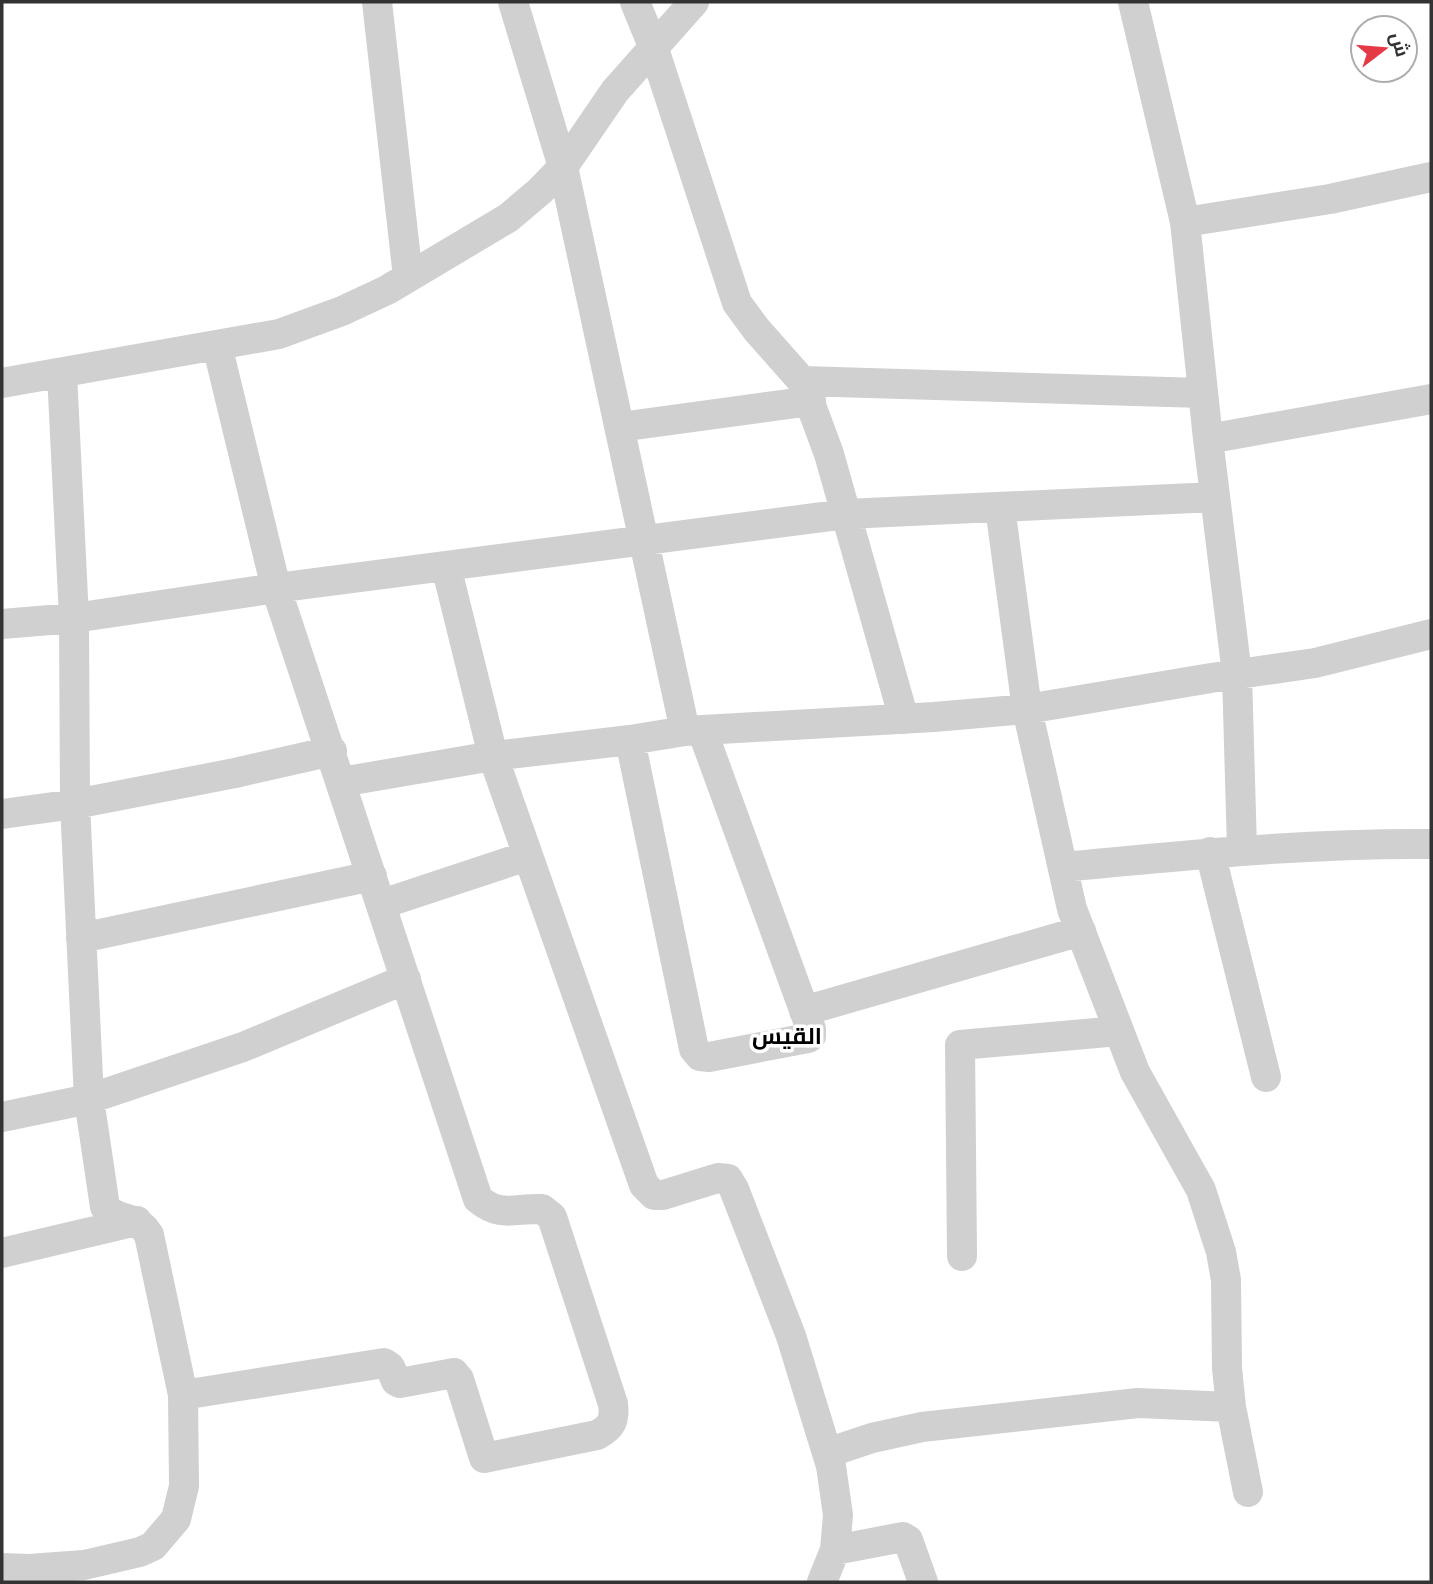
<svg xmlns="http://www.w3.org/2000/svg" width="1433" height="1584" viewBox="0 0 1433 1584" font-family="'PT Sans Narrow',Cairo,sans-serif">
<rect width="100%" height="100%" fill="#fff"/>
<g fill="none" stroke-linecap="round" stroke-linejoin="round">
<path stroke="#d0d0d0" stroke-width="30" d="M377,2L408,277
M513,2L563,167L685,731
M635,2L653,46L737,303L756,329L802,381L829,454L904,719
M1133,2L1185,222
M802,381L1202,393
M2,383L279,334L342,311L387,290L508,218L540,191L563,167L615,91L694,2
M620,427L811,401
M1208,439L1431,399
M1000,507L1027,709L1072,909L1135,1072L1201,1190L1221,1252L1226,1280L1227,1368L1231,1407L1248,1492
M446,566L493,756L644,1185L654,1195H663L718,1178L728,1179L734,1189L791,1336L831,1466L838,1515L835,1550L822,1582
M2,624L74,618L276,588L846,514L1215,497
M630,740L694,1049L700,1056L709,1057L808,1038L811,1036V1029L702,730
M341,782L493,756L630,740L685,731L934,717L1027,709L1211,678L1315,663L1431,634
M2,814L75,804L235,773L332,751
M1242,849L1237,674L1208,439L1185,222L1330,199L1431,177
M1210,852L1266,1077
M1063,867C1186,855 1307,843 1431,844
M382,904L527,856
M81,938L372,876
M804,1011L1081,931
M2,1117L89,1099L243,1047L406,979
M2,1253L137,1221
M962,1256L960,1045L1119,1031
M183,1395L384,1363L390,1367L396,1381L400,1383L454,1373L459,1379L484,1458L597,1435C612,1427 615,1420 613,1404L552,1217L542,1209C515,1208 501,1218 478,1199L276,588L217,345
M827,1453L872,1438L922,1427L1138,1403L1231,1407
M835,1550L903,1537L908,1540L923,1582
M2,1568L29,1569L84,1565L140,1552L153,1546L176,1519L184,1486L183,1395L149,1235C137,1214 118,1223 105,1207L89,1099L75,804L74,618L62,373"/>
</g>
<g text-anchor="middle" stroke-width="7" stroke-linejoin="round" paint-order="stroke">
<g font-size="23" font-weight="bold" fill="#000" stroke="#fff">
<text x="787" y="1044">القيس</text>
</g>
</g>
<rect width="1433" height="1584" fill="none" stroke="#333333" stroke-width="7"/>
<g transform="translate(1384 49) rotate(74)"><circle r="33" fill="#ffffff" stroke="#adadad" stroke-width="2"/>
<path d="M0-5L12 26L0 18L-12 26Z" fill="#e63946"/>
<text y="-10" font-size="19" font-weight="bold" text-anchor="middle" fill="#333333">ش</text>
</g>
</svg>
